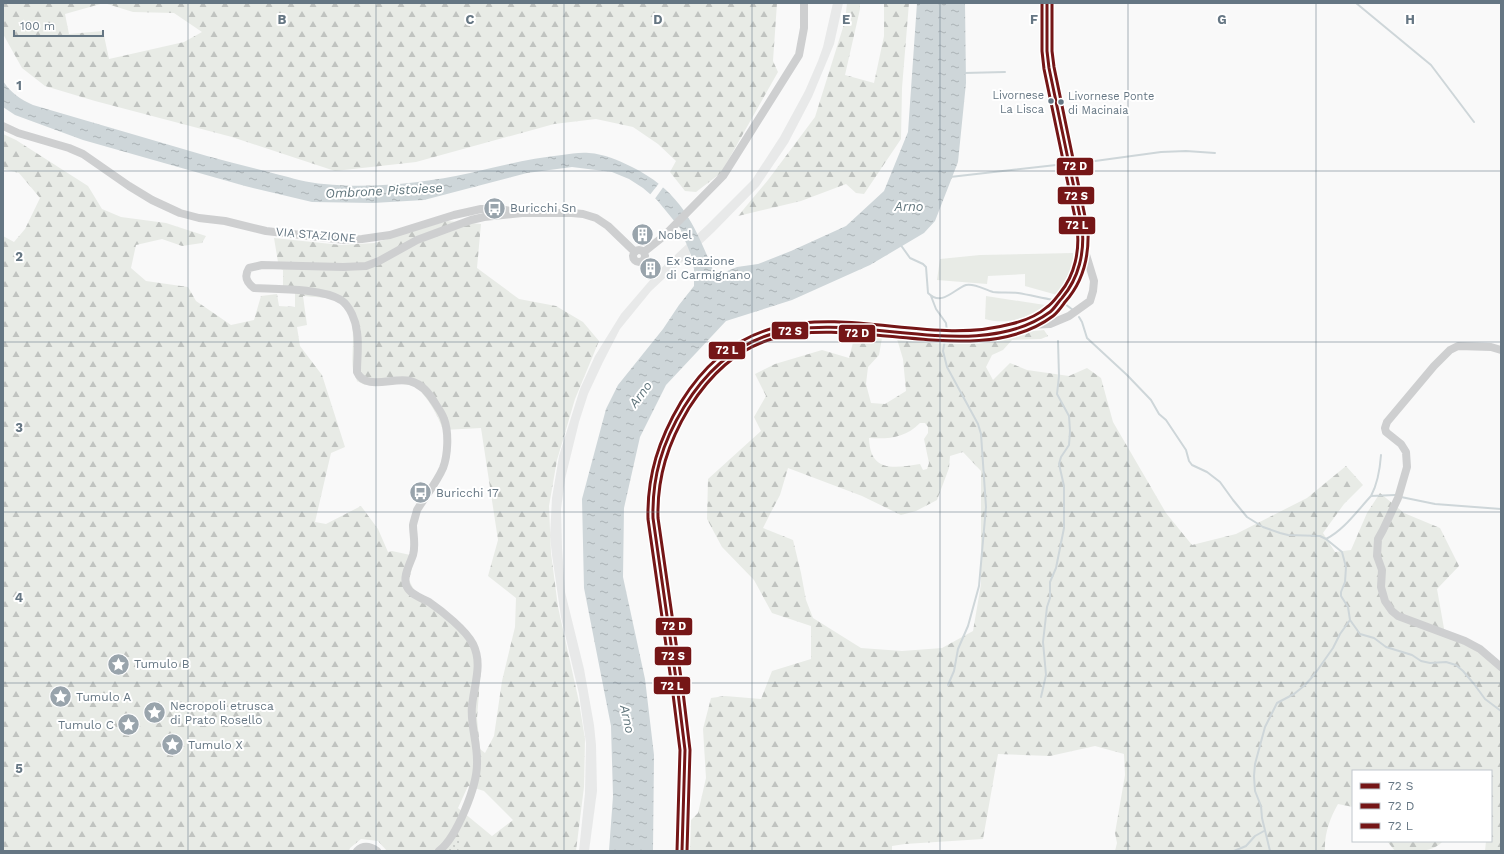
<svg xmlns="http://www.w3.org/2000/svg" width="1504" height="854" viewBox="0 0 1504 854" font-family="'Work Sans',sans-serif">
<defs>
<pattern id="forest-firs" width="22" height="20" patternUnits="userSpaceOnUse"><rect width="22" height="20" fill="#e8ebe6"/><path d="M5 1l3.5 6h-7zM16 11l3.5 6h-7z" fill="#c0c3c0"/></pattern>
<pattern id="park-dots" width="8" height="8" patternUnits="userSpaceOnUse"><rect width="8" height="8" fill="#e8ebe6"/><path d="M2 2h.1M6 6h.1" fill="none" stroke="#c0c3c0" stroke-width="1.8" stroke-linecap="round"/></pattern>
<pattern id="water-ripples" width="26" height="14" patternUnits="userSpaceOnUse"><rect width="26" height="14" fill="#ced6d9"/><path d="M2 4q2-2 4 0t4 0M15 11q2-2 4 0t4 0" fill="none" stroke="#abb2b5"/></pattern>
</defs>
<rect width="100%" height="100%" fill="#f9f9f9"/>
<path fill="#e8e9e9" d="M833,3H843L834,44L812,97L788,143L759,186L714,232L651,291L620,329L603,362L588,394L579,422L565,479L561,509L562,548L565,592L584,669L594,725L596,745L597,791L589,851H579L585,793L586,743L579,694L561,617L552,555L550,536L552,498L559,456L580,389L595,356L621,314L657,272L707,225L752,180L780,137L805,91L818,61L823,47Z"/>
<path fill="#e8ebe6" d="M1073,253C1074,270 1067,281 1057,295L1025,286V274L988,276L987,284L937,280L940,259L980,255Z
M986,296L1045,305C1031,319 1004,325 985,319Z"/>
<path fill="url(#forest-firs)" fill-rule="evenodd" d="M3,3H777L773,61L778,72L721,173L696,192L685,191L670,172L676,161L658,144L633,127L596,119L554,124L416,162L335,171L232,137L95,101L45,86L22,68L3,34ZM104,3L133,12L174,13L202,32L184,42L109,59L103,31L69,34L65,14Z
M847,3H860V9L845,75L874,83L884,36V3H909L902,88L901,139L864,194L856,193L846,184L801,201L738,216L768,180L815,117L845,21Z
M3,134L16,140L88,186L102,209L121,217L166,223L206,236L202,243L182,246L162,239L136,245L131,268L146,281L188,287L196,301L231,325L254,320L261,296L277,294L279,306L295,307V287H283V270L279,268L274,238L341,245L374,243L447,221L481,224L477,268L519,299L556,306L583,322L599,341L575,399L557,460L549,506L551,553L558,607L579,702L585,739L584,787L576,851H387L378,841L361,839L350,848L349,851H3V236L14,242L25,229L40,198L19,173L3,169ZM303,296C312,297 330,297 337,301C361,315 350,349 353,370C354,374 356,378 357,381L365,385L395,383L416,386C429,400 437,413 443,430L481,428L498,540L488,576L516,598L515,627L502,681L494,736L485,753L480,749L477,718L481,667L462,625L415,592L409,580L415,556L392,551L388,552L378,529L361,506L326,524L315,522L331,453L345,447L322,375L300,346L297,327L307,325ZM468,786L484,791L513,820L492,836L458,808Z
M1044,330L1048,336L1041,339L1012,340L1003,350L992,355L986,367L993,380L1010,363L1027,370L1069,376L1087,368L1101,378L1113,422L1166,513L1192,545L1236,534L1307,498L1346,466L1363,485L1344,504L1323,533L1335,552L1351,550L1367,513L1380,493L1404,513L1440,528L1459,566L1437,589L1445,634L1465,641L1501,667V851H1485L1486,841H1491V771H1353V807L1338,804C1330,818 1324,834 1325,851H1115L1117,843L1115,833L1125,775L1124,754L1095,746L1050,756L998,754L983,839L905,844L892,846V851H686L687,824L698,813L706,778L703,729L711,698L725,696L761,699L772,671L811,659V626L772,613L754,580L722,547L707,519L708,479L761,431L754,417L766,396L755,374L775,364L822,350L849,358L855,335L882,338L879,355L868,367L866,384L871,403L885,404L906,391L903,359L897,339L977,342L1024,332ZM920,423H925L928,427V433L924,439L929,463L927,469L923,470L920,464C894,468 870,473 869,438C890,439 905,438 920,423ZM963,452L981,471V584L973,631L942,648L902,651L861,648L813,618L806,600L801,573L793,540L763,528L770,514L780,495L788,468L862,496L901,515L916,511L937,500L949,468L950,456Z
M1387,841H1443C1432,854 1411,851 1395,851Z"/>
<path fill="url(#park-dots)" d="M455,839L461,841L458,851H444L449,847Z"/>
<path fill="url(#water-ripples)" d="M917,3H965L966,83L958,162L935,221L924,233L870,265L792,300L726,321L666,385L640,437L624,508L623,577L645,679L654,755L653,851H609L613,796L611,726L584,588L582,499L606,409L618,385L663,329L679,305L694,286V269L691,255L680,228L657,200L643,188L629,179L612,172L572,167L527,173L424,200L373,203L312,202L245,186L83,140L15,115L3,107V81C11,93 20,99 33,105C91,122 149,139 207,156C230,162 253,168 276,174C292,178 308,183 324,184C370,189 425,183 470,173C501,166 531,158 562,155C571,154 580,152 589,153C604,154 618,160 632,167C680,191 694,223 713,270L720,274L737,267L758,264L791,251L846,226L884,191L908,132Z"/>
<path fill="#f9f9f9" d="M660,182L664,186L654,200L649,196Z"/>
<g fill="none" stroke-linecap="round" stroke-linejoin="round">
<path stroke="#ced6d9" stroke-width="2" d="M1356,3L1431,65L1474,122
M964,73L1005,72
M1073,164L1161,152L1186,151L1215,153
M950,177L1065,164
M900,244L910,258L923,264L926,267L928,293C942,307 954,289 966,285C975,283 985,290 993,292C1001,293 1010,292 1018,293C1030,295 1042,298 1054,300
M931,296L936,309L946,323L947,331
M1065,304L1073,310
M1079,317L1082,322L1087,338L1127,375L1151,400L1159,414L1166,420L1186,450L1189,461L1192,465L1207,472L1220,482L1233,500L1247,517L1263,527L1280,533L1288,535L1320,536L1326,539L1342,552L1346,567L1345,582L1341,592V596L1348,607L1350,620L1360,634L1374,638L1386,647L1412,655L1421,661L1430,663L1446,662L1456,665L1463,671L1474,684L1485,699L1501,711
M945,340L943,351L947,367L978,424L981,434L986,507L979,586L968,626L958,649L954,671L948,685
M1371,496C1378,483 1380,469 1381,455
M1401,497L1435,504L1501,509
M1326,539C1344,530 1357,511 1371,496L1395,495
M1041,697L1046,675L1043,642L1047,607L1050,598V582L1056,568L1064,528V486L1059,464L1061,457L1069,445L1070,431L1069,416L1057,394L1059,376L1058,341
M1234,851L1246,846L1255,836L1264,831
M1270,851L1262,818L1261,806L1255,791L1254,776L1255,764L1265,727L1277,703L1294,694L1305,685L1314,675L1333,648L1340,634L1350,620"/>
<defs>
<path id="major" d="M682,851L685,750L683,728C677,681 670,635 663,588C657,552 648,513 655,477C663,438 692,386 722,360C740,345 767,333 790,330C809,327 829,327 848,328C913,331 1029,358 1069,290C1076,277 1082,262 1083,247C1083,240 1083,233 1082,226L1049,68L1047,51V3"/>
</defs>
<use href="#major" stroke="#d5d6d7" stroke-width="12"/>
<path stroke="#cecfd0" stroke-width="8" d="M3,126L18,133L69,148L83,154L129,186L152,200L180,213L199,218L225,221L266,231L345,240L362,239L390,235L454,215L481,209H499L522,213H572L583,214L596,218L608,226L635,252
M633 256a6 6 0 1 1 12 0a6 6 0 1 1-12 0Z
M644,252L664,236L723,176L799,55L804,28V3
M1027,325L1050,324L1069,316L1090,301L1093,291L1094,281L1084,248
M1501,350L1491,347L1458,346L1450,350L1434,366L1387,422L1385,428L1386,432L1401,444L1406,452L1407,467L1398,498L1383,530L1378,539L1377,556L1382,570L1381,587L1385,601L1392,611L1398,616L1465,641L1480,649L1501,667
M357,851C363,845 370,846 377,851
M439,851C457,837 477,786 477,764C478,744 470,725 472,706C474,685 483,664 473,644C466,630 442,611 429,602C422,598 411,595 407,587C402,577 410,564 413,555C416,545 413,534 413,525C414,520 416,515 417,510C425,497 437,482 443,468C448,455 449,432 444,419C442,413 438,408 435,403C429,393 422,384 410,381C393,377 365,391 357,372C357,359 359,345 357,332C356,321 350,306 341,300C322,288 276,289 254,288C246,282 244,276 249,268L262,265L343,267L366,266L379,261L417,240L471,220L484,217L522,213"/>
<use href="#major" stroke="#e1e2e2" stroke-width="11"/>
<defs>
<path id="bus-1" d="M682,851L685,750L678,693L653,518C652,477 662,443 684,407C705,373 732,346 772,334C856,309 976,366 1050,312C1055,308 1058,302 1062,298C1079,278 1085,252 1082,226L1049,68L1047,51V3"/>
<path id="bus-2" d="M687,851L690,750L683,692L658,518C657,477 668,443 689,408C710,375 736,349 775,338C859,315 980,371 1053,316C1058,312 1062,306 1065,302C1083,282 1089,257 1088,231L1054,67L1052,51V3"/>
<path id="bus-3" d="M677,851L680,750L673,694L648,519C647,475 659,439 681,402C704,365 735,337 778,327C855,309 935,345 1011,324C1024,321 1037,316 1047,307C1052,304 1056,298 1060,293C1075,275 1080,250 1077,227L1044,69L1042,51V3"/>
</defs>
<use href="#bus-1" stroke="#fff" stroke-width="6"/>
<use href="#bus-2" stroke="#fff" stroke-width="6"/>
<use href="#bus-3" stroke="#fff" stroke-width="6"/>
<use href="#bus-1" stroke="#751617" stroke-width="3"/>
<use href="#bus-2" stroke="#751617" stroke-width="3"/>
<use href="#bus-3" stroke="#751617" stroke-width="3"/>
</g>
<path fill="none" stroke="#657683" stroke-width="1" stroke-opacity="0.55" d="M188,3V851M376,3V851M564,3V851M752,3V851M940,3V851M1128,3V851M1316,3V851M3,171H1501M3,342H1501M3,512H1501M3,683H1501"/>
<defs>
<symbol id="bus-disc" viewBox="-11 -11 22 22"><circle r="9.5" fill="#99a4ac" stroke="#fff"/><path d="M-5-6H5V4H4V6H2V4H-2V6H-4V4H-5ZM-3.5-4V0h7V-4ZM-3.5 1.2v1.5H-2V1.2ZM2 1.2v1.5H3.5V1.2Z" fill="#fff"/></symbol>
<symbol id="building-disc" viewBox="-11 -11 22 22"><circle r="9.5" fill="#99a4ac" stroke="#fff"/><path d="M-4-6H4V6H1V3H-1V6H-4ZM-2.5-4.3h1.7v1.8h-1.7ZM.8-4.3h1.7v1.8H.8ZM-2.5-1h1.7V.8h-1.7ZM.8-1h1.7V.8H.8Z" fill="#fff"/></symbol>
<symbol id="sight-disc" viewBox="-11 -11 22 22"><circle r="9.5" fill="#99a4ac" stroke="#fff"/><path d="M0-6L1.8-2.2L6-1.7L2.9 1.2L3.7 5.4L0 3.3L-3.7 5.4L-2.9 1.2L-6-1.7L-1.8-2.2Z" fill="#fff"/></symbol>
</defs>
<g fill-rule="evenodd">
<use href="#bus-disc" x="482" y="196" width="25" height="25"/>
<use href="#building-disc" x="630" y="222" width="25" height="25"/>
<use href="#building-disc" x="638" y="256" width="25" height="25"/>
<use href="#bus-disc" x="408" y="480" width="25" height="25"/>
<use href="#sight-disc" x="106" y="652" width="25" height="25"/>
<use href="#sight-disc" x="48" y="684" width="25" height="25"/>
<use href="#sight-disc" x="142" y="700" width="25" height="25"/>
<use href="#sight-disc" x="116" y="712" width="25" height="25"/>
<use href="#sight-disc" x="160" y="732" width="25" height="25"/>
</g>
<g fill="#657683" stroke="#fff" stroke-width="1.5">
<circle cx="1051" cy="101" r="3.5"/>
<circle cx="1061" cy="102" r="3.5"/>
</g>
<g text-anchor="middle" stroke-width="4" stroke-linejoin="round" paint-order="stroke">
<g font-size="11" fill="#657683" stroke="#fff" text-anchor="end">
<text x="1044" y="99">Livornese<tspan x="1044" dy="14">La Lisca</tspan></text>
<text x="1068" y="100" text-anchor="start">Livornese Ponte<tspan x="1068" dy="14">di Macinaia</tspan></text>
</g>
<g font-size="12" fill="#657683" stroke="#fff" text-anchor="start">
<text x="510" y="212">Buricchi Sn</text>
<text x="658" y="239">Nobel</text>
<text x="666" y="265">Ex Stazione<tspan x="666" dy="14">di Carmignano</tspan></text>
<text x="436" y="497">Buricchi 17</text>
<text x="134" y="668">Tumulo B</text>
<text x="76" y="701">Tumulo A</text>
<text x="170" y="710">Necropoli etrusca<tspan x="170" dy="14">di Prato Rosello</tspan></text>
<text x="114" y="729" text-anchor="end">Tumulo C</text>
<text x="188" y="749">Tumulo X</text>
</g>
<g font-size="12" fill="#657683" stroke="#fff">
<text transform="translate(316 235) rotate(5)" y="4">VIA STAZIONE</text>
</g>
<g font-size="13" font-style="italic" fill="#60757c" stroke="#fff">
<text transform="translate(384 190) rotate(-3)" y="5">Ombrone Pistoiese</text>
<text x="909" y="211">Arno</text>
<text transform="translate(640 394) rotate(-54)" y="5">Arno</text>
<text transform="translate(628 719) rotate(78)" y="5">Arno</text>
</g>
</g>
<g font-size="13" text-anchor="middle" font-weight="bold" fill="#657683" stroke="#fff" stroke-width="4" stroke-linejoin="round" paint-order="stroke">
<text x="282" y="24">B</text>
<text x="470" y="24">C</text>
<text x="658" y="24">D</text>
<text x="846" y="24">E</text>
<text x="1034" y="24">F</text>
<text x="1222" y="24">G</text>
<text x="1410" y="24">H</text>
<text x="19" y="90">1</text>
<text x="19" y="261">2</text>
<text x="19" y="432">3</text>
<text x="19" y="602">4</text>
<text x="19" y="773">5</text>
</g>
<g stroke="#fff" stroke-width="1.5">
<rect x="1056" y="157" width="38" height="19" rx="4" fill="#751617"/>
<rect x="1057" y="186" width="38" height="19" rx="4" fill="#751617"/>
<rect x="1058" y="216" width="38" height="19" rx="4" fill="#751617"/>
<rect x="771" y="321" width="38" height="19" rx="4" fill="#751617"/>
<rect x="838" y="324" width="38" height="19" rx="4" fill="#751617"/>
<rect x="708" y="341" width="38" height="19" rx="4" fill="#751617"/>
<rect x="655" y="617" width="38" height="19" rx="4" fill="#751617"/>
<rect x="654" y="646" width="38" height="20" rx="4" fill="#751617"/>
<rect x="653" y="676" width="38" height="19" rx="4" fill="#751617"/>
</g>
<g font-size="11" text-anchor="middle" font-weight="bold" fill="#fff">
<text x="1075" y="170">72 D</text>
<text x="1076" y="200">72 S</text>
<text x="1077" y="229">72 L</text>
<text x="790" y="335">72 S</text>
<text x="857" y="337">72 D</text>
<text x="727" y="354">72 L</text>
<text x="674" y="630">72 D</text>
<text x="673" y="660">72 S</text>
<text x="672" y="690">72 L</text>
</g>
<rect width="1504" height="854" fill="none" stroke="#657683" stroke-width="8"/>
<rect x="1352" y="770" width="140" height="72" fill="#ffffff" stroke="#c1c8cd"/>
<rect x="1360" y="783" width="20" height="6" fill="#751617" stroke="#c1c8cd"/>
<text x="1388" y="790" font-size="12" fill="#657683">72 S</text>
<rect x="1360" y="803" width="20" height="6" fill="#751617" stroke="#c1c8cd"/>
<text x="1388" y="810" font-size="12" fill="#657683">72 D</text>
<rect x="1360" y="823" width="20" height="6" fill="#751617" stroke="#c1c8cd"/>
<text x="1388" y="830" font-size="12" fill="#657683">72 L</text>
<path d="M14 30v6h89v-6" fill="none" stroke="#657683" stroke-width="2"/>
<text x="20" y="30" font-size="12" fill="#657683" stroke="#ffffff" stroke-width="3" paint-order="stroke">100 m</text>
</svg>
